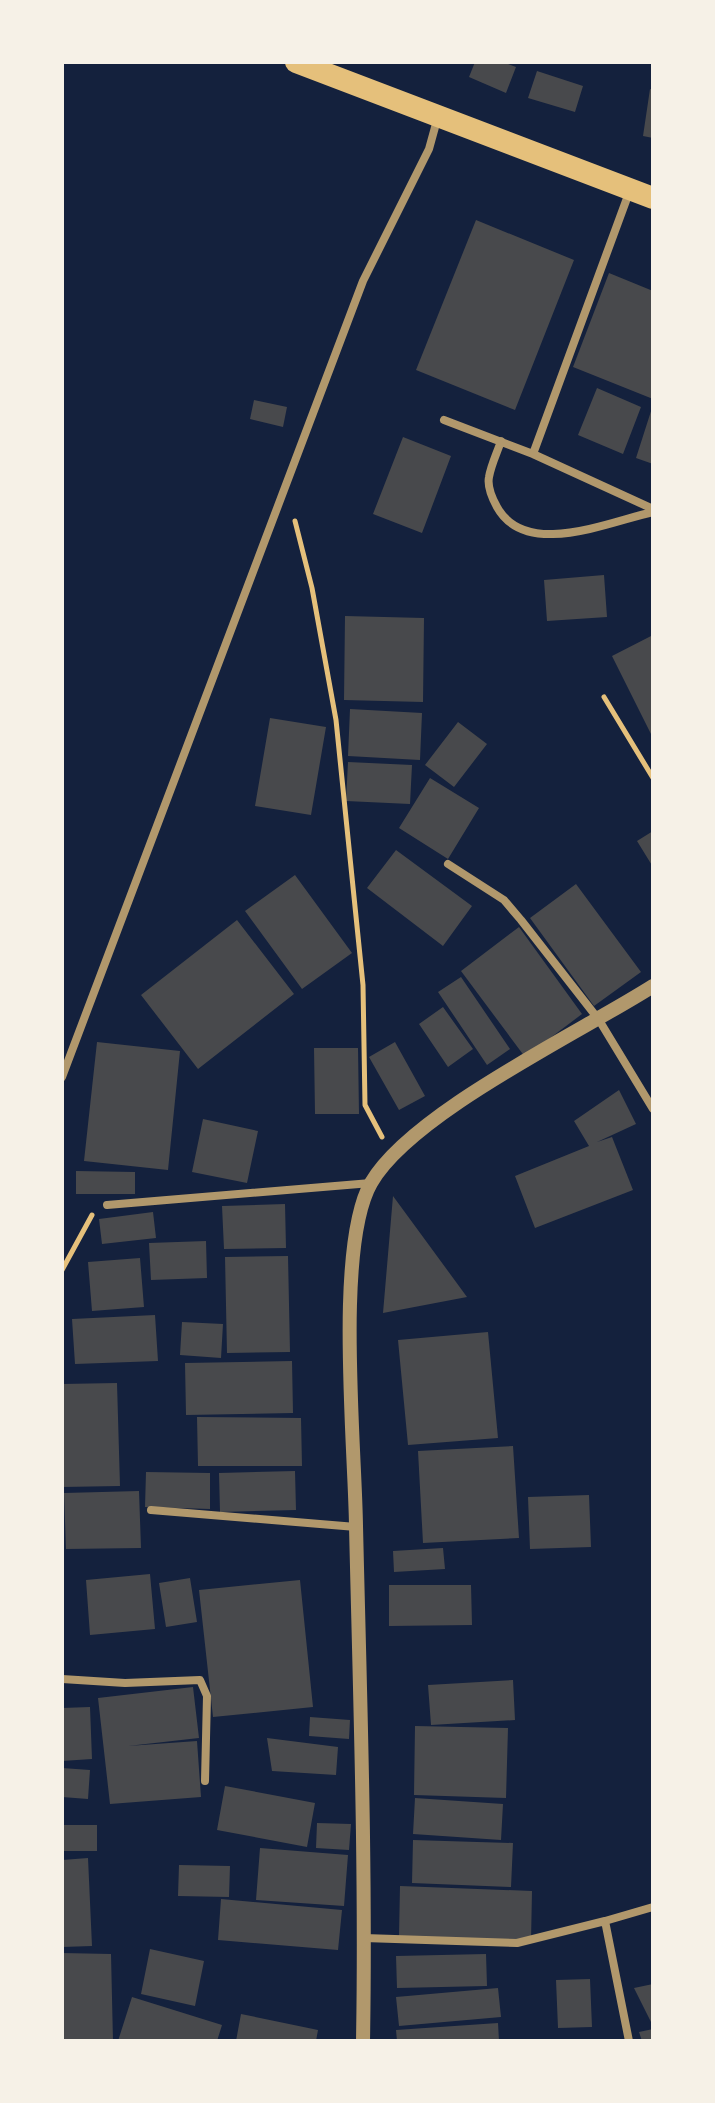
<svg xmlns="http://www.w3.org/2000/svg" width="715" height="2103" viewBox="0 0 715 2103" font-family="Karla,sans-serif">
<rect width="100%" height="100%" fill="#14213d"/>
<path fill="#48494c" d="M475,62H503L516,67L506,93L469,77Z
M537,71L583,86L575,112L528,98Z
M650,89L653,90V138L643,136Z
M476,220L574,260L515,410L416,370Z
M609,273L653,291V399L573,367Z
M597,388L641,407L623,454L578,435Z
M254,400L287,407L283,427L250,419Z
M652,408H653V464L636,458Z
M403,437L451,456L422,533L373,514Z
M604,575L607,617L547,621L544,580Z
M345,616L424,618L423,702L344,700Z
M653,635V738L612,656Z
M350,709L422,713L420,760L348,756Z
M270,718L326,727L311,815L255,806Z
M458,722L487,744L454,787L425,765Z
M348,762L412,765L410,804L346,801Z
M430,778L479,808L448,859L399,828Z
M653,831V867L637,841Z
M396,850L472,906L443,946L367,888Z
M295,875L352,953L302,989L245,911Z
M576,884L641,972L594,1006L530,918Z
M237,920L294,994L198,1069L141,995Z
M519,927L582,1014L525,1057L461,971Z
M461,977L510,1049L487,1065L438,992Z
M443,1007L473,1049L448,1067L419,1024Z
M97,1042L180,1051L168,1170L84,1161Z
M395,1042L425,1096L399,1110L369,1057Z
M314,1048H358L359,1114H315Z
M619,1090L636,1124L597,1142L612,1137L633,1190L535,1228L515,1176L589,1146L574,1121Z
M203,1119L258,1131L247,1183L192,1172Z
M76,1171L135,1172V1194H76Z
M393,1196L467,1297L383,1313Z
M285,1204L286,1248L224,1249L222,1206Z
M153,1212L156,1238L102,1244L99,1219Z
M206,1241L207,1278L151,1280L149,1243Z
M288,1256L290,1352L227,1353L225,1257Z
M140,1258L144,1307L92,1311L88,1262Z
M155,1315L158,1361L75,1364L72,1319Z
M182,1322L223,1324L221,1358L180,1355Z
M488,1332L498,1438L408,1445L398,1340Z
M292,1361L293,1413L186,1415L185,1363Z
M117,1383L120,1486L62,1487V1384Z
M197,1417L301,1418L302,1466H198Z
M513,1446L519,1538L423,1543L418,1451Z
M295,1471L296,1510L220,1512L219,1473Z
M146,1472L210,1473V1509L145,1507Z
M139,1491L141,1548L66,1549L64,1493Z
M589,1495L591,1547L530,1549L528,1497Z
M443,1548L445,1569L394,1572L393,1551Z
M150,1574L155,1629L90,1635L86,1580Z
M190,1578L197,1622L166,1627L159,1583Z
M300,1580L313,1707L213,1717L199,1590Z
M389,1585H471L472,1625L389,1626Z
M513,1680L515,1720L431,1725L428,1685Z
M193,1687L199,1738L128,1746L197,1741L201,1797L110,1804L98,1698Z
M90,1707L92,1759L62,1761V1708Z
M310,1717L350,1720L349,1739L309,1736Z
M415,1726L508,1728L506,1798L414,1795Z
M267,1738L338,1747L336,1775L272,1771Z
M62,1768L90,1770L88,1799L62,1797Z
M225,1786L315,1803L307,1847L217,1830Z
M415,1798L503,1804L501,1840L413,1834Z
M317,1823L351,1824L349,1850L316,1848Z
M62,1825H97V1851H62Z
M413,1840L513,1843L511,1887L412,1883Z
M260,1848L348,1855L344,1906L256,1900Z
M88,1858L92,1946L62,1947V1860Z
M179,1865L230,1866L229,1897L178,1896Z
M400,1886L532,1891L531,1941L399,1936Z
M221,1899L342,1910L338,1950L218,1940Z
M150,1949L204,1961L195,2006L141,1994Z
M62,1953L111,1954L113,2041H62Z
M486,1954L487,1986L397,1988L396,1956Z
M590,1979L592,2027L558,2028L556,1980Z
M653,1984V2021L651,2022L634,1988Z
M498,1988L501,2017L399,2026L396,1997Z
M132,1997L222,2025L217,2041H118Z
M241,2014L318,2030L316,2041H236Z
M498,2023L499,2041H397L396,2030Z
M653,2029V2041H642L639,2032Z"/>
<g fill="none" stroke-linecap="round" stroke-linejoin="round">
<path stroke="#e5c07b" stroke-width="5" d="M295,521L312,588L336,720L363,985L365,1105L382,1137
M604,697L653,778
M62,1270L92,1215"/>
<path stroke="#b1986c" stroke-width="8" d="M444,420L533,454L653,509
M501,441C497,453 491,465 489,477C487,487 492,498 497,507C526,559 608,522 653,512
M533,454L630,190
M448,864L504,900L521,920L599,1020L653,1109
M62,1077L363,281L429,149L437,120
M107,1205L371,1183
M151,1510L356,1527
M62,1679L125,1683L200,1680L207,1696L205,1781
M605,1921L653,1907
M364,1938L517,1943L605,1921L629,2041"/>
<path stroke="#b1986c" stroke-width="14" d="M363,2041C366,1869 360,1697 356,1526C355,1446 335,1246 371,1183C411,1113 581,1032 653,986"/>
<path stroke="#e5c07b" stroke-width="22" d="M296,62L653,198"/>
</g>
<rect width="715" height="2103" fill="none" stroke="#f6f1e7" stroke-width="128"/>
</svg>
